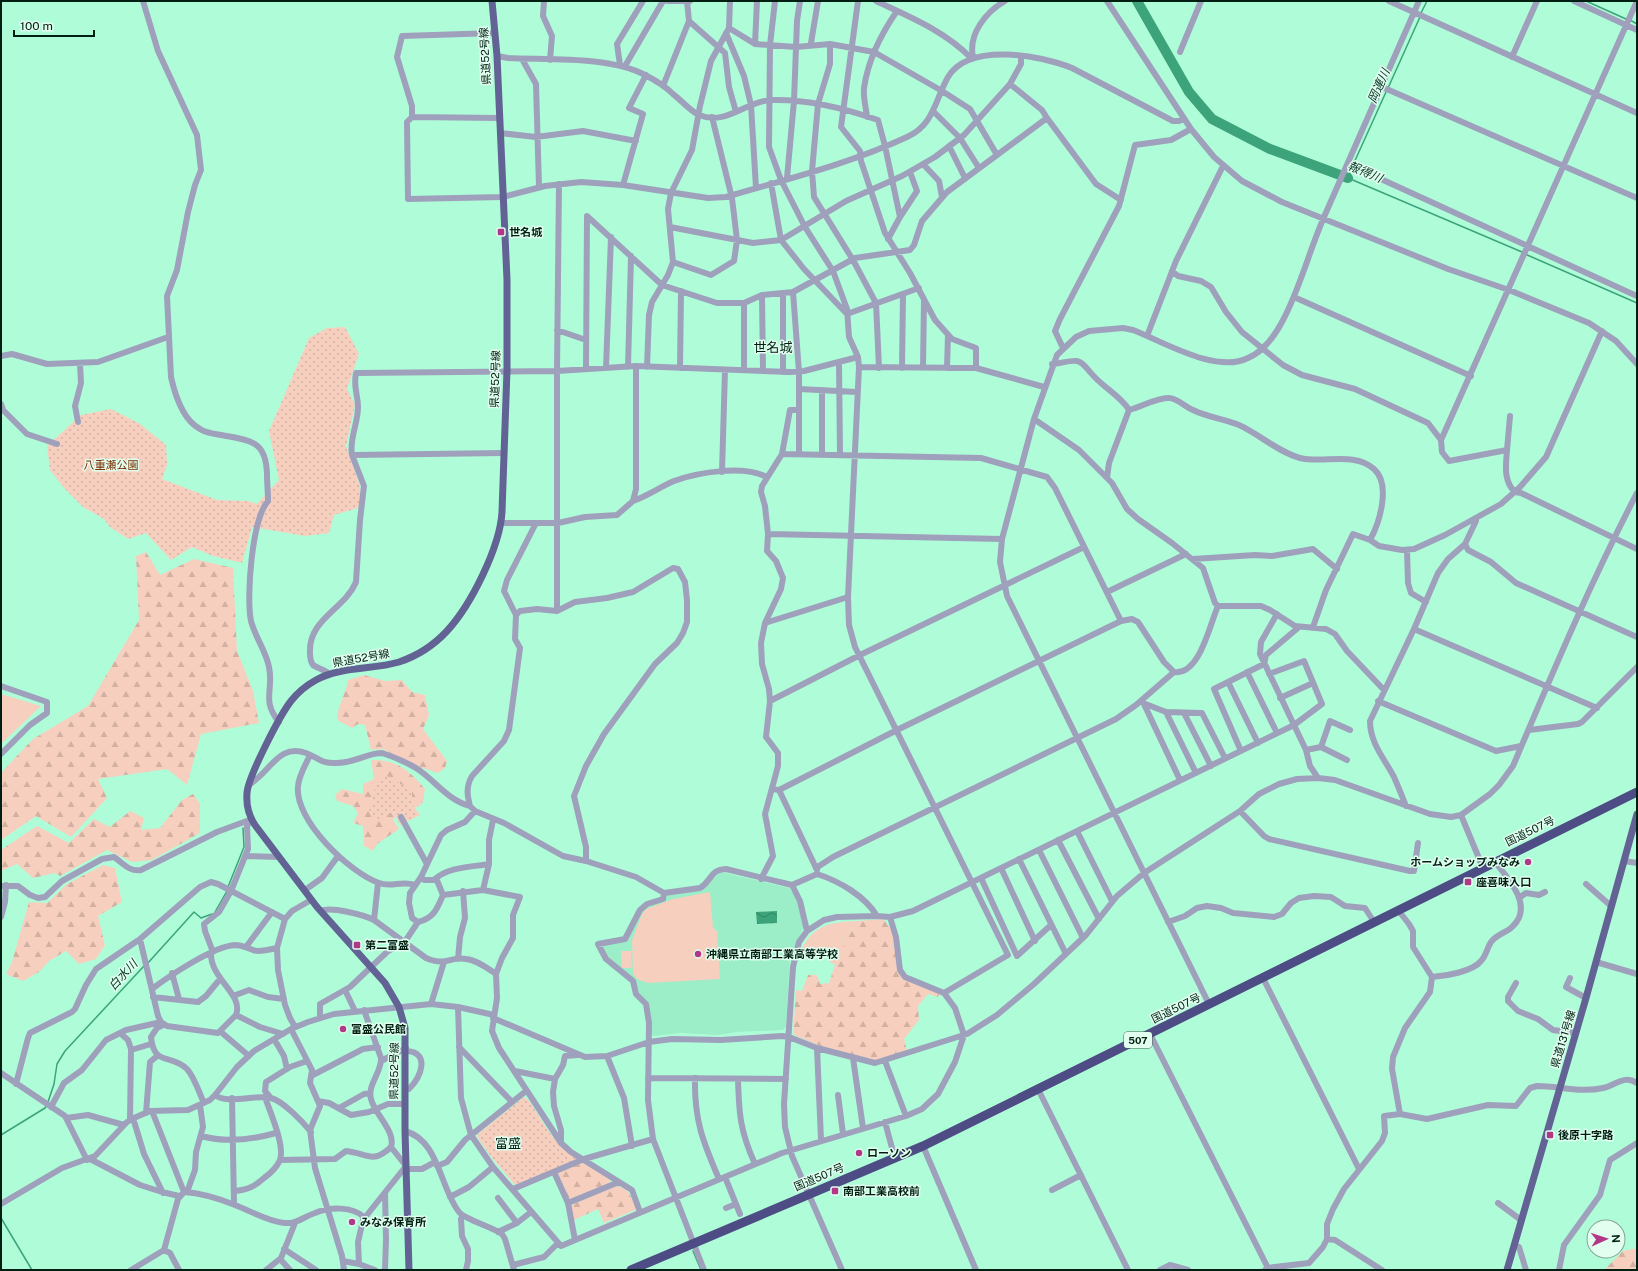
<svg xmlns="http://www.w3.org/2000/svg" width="1638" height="1271" viewBox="0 0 1638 1271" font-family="'Public Sans','Noto Sans JP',sans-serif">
<defs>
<pattern id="forest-firs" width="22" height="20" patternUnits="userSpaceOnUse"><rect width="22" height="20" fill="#f7cfbf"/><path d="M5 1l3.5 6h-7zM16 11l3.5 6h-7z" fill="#d2b1a3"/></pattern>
<pattern id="park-dots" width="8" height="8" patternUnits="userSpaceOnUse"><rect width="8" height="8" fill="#f7cfbf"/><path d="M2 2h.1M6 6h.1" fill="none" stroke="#d2b1a3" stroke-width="1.8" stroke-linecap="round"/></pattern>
<pattern id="water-waves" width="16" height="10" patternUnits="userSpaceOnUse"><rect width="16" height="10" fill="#3ca37a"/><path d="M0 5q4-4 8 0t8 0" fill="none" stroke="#308463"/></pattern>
</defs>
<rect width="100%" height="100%" fill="#affdd8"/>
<path fill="#9beec7" d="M721,872L789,888L797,898L803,928L790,958L786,1027L783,1030L736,1032L718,1035L681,1033L653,1036L651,1034V1022L637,987L611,961L602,950V945L624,941L639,915L647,906L665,899L669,894L699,890Z"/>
<path fill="#f7cfbf" d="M1,694L41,706L1,744Z
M710,892L713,928L717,931L720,979L648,983L637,979L633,974L632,940L642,914L646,909L673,899Z
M857,921L850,931L842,938L844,951L842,956L828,958L827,954L799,956C810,926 828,922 857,921Z
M621,951H631L632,968H622Z"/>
<path fill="url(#forest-firs)" d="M146,552L160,575L194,559L233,568L237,651L253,691L259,723L201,734L187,785L167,769L98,779L107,798L71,837L36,816L1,840V773L33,739L88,706L139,620L136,556Z
M364,675L385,681L402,680L412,692L425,695L429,715L423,729L447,761L445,768L438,773L419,767L382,749L371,750L365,725L358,724L352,728L337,720C337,706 346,694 348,680Z
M371,760C396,759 410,771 425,789L423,802L418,807L401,808L393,820L399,829L377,844L373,851L364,846L363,826L353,823L358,813L353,806L337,801L335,795L342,789L363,794V784L374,779Z
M193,794L200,804V833L152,860L132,862L107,850L60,876L55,873L33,878L17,864L1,871V850L37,826L69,843L94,819L110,827L130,811L144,818L141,830L160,828L182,800Z
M103,865L115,868L122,902L98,916L105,945L96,959L79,964L66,951L49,961L39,972L23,981L6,974L12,962L29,902L47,903L67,884Z
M883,919L892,930L898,971L940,993L938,997L928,994L918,1006L919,1020L904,1039L907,1050L877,1061L825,1048L796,1036L793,1033L796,990L802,991L808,975H817L820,984L829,983L835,965L829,961L828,958L842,956L844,951L842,938L850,931L857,921Z
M584,1162L610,1179V1184L568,1200L557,1175L558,1172Z
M615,1186C629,1187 631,1197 636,1208L635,1210L604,1223L598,1209L574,1220L571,1207L573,1204Z
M1637,1248V1270H1604L1623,1251Z"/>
<path fill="url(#park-dots)" d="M345,327L359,354L347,389L355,405L346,446L360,486L361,495L358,508L334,515L329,533L305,536L252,527L242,563L213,556L192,547L171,560L146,533L128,539L110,527L104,519L83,507L64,488L50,470L47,446L81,415L111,409L140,424L166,445L167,465L162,479L217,500L249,501L257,504L279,480L269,431L309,338L327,328Z
M384,774L412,791V804L420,815L400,825L393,811L380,821L369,810L375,787Z
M524,1097L529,1101C543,1121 555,1148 578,1159L516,1186L492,1158L477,1137L478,1134Z"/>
<path fill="url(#water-waves)" d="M777,911V923L757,924L756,912Z"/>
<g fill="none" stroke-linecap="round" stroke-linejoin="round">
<path stroke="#3ca37a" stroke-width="1.5" d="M1586,1L1626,19
M1421,13L1427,1
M1630,20L1637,24
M1388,88L1420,17
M1353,165L1386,92
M1352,168L1348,178L1522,252
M1525,254L1637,303
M228,887L244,847L243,828
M215,912L227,891
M147,964L194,912L201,918L212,914
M48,1102L54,1084L57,1064L65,1051L144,966
M1,1135L45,1108L47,1105
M1,1218L32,1270
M693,1251L701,1270"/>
<path stroke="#3ca37a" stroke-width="10" d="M1137,1L1189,92L1212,119L1270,149L1348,178"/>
<path stroke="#9fa0bc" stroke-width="6" d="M143,1L158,51L197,135L201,170L195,185L188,212L177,270L167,296L171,377C175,395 183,420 200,429C207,434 218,434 226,436C254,441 266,443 267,474C267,483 268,492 268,501C252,519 246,597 251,621C255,637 266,651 269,667C274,690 261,700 279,722
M544,1L543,16L552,36L550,60
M667,1H690
M775,1L770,45L769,147L781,180L805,227L833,271L847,309L849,337L858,357L859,367L848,597L849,625L855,647L1008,955L944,993
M858,1L841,127L860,151L861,161L885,233L910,273L935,320L952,339L976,348V368
M876,1C910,17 945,31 971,58
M1107,1L1191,129L1214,157L1242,181L1282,202L1448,269L1509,290L1589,323L1616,341L1637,364
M1389,1L1637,113
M1574,1L1637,30
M689,21L725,53L729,87L736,112
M729,28L755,44L796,47L830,44L874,52L942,91L970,109L997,155
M726,33L744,76L751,105L756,188
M811,43L818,1
M755,44L757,1
M830,44V64L818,104L812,171L814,197L853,260L876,303L879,368
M1180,52L1201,1
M497,56L508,58C548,60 610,56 645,75C655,80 665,86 673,94C681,100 690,111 699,115C726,126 746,101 771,100C808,99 844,108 878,120L885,146L900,217L888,239
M973,57C968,34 986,12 1005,1
M1512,57L1537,1
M522,59L536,84L539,187
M620,65L617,44L643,1
M625,66L663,1
M663,86L689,21L687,1
M1382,87L1637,198
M934,112L960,138L979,168
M412,117V106L397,57L402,36L495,33
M867,117C866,108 863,97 864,88C868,60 881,34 897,11
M499,118L412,117L407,122L408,199L503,197L545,186L581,182L623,185L708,198L726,197C787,179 849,164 907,137C934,125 935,100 948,77C969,42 1040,55 1072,68L1173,121H1179L1183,119
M1047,118L1096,184L1121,200
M500,133L536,137L583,131L636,141
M949,146L965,178
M923,164L939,181L942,197
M1348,164L1637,296
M787,178L794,101L797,21L800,1
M771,183L781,240L804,269L847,314L919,288
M623,185L643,114L629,108L646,75
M900,217L917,191L910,172
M670,227L753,243L781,240L846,201L902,176L935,157L964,135L1010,84L1021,64V56
M673,262L711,275L734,261L737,240L732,198L712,117
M1172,271L1178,276L1201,281L1211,287L1226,312L1242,332L1283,365L1302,375L1355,389L1428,423L1441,440L1442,452L1449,461L1507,450C1506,464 1503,481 1515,492L1521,493L1637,549
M793,292L799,372V453
M762,295L763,371
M1294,297L1471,376
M557,330L586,340
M1147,336L1176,261L1223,166
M1063,348L1055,331L1060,319L1119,206L1135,145L1171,140L1191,129
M1,356L12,354L47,364L98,362L168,337
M839,362L840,455
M1052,364C1060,364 1069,360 1077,361C1083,362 1087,369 1091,373C1101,386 1122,397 1129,410L1109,463L1107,478
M628,367L631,256
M647,367L649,315L652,302L668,275L673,262L668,209L671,193L692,150L700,106L711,61L729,28L730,1
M859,367L976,368L1044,387
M606,368L611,237
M680,368L681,291
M902,368L903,294
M923,368L924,300
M947,368L948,335
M586,369L587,216L662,285L717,303H744L762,295L793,292L855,258L910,250L914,245L922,221L947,192L1047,118L1042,110L1010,84
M744,370V303
M783,372V293
M799,389L857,392
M1,404L3,410L27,434L57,444
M1129,410C1141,407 1158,397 1169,398C1177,398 1185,407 1193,410C1207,417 1224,419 1239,425C1259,434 1278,452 1300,458C1323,464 1354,451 1374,469C1391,484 1380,522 1370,540
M1034,419L1079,450L1112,483L1127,509L1138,519L1172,543L1203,568L1215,603L1218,606H1261L1270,610L1295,626L1326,629L1335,634L1347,651L1384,690
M78,422L75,406L81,383L80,364
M1441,440L1637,1
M1507,450L1510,416
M782,454L790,410H799
M822,454V390
M352,455C349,439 358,424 358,407C358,394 353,388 356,373L557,371L636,366L790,372L804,371L858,357
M722,472L725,370
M633,501C647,496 660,487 674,481C699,472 743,465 767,477
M502,523H558L585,517L617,515L633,501L636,489V366
M768,534L1002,539
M1465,544L1468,550L1491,562L1516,583L1637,637
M1407,550L1408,583L1411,593L1426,602
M1193,559L1255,555L1272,556L1313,549L1337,569
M1107,592L1186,554
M557,611V371L559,184
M1277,614L1261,642L1260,654L1306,750L1310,766L1318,778
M516,615L504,591L507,580L536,523
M765,623L848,597
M1313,627L1326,590L1353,534L1370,540L1379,546L1402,550L1414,549L1445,535L1501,504L1520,487L1546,457L1602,331
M1414,629L1597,708
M1247,672L1277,733
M328,675L327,672C322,669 317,668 313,665C310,661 310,657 310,653C308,619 345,609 356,582L360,520L364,486L352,455L504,453
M1228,682L1258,743
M1,686L47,702V713L30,725L1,754
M1280,698L1313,683
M770,701L860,655L1084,547
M1378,701L1496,751L1521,746
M1143,702L1180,780
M1143,703L1166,712L1202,713L1225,758
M1166,712L1196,773
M1184,713L1211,766
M1529,730L1578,724L1582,722L1637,667
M1321,747L1330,721L1350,730
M1306,750L1321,747L1347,760
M1241,751L1214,689L1264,664L1266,655L1299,627
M310,755C306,764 299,775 298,786C294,820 350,873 379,883C391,888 402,880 415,885
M248,786C252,782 256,780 260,776C274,763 283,745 306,753C319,758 321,764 337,763C355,763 367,753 382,753C394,757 406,762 416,768C435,780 447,800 470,806
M773,789L779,790L783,788L897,730L1121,621L1132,619L1138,622L1164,662L1174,672C1200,676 1210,623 1218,606
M779,790L817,870
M1406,806C1402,796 1398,786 1394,777C1384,758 1370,743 1370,721L1414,629L1438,573L1448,559L1465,544L1476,521V518
M1240,811L1264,836L1269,839L1410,871H1414L1418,843
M1461,815L1483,868
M401,817L427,864
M1077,831L1112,901
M1058,840L1099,919
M1039,850L1083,938
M245,856L279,857
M1019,859L1066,954
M586,861V847L574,796L586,766L604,734L655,664L677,643L683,633L687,622V600L685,582L678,569L673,568L633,592L607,598L575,602L557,611L537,609L520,611L516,615L515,639L520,648L509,730L504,741L472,776C466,786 467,795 470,806L475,811L504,823L563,856L586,861L636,877L664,893L700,888C713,880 709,870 726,869L792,885L817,874C839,881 865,896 877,916L890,917L913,911L1294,725L1322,704L1304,661L1269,674
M1624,861L1637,863
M816,868L833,857L1116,719L1136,705L1174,672
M1001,868L1035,941
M421,877L424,880H434C447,867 471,867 489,864
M436,878L443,895
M981,878L1017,956L1051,925
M761,879L773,856L765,814L778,766V753L766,737L770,701L769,689L762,664L761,643L765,623L781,589L783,578L776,561L767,551L768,534L765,506L761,492L762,486L782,454L981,458L1047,477L1055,488L1121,621
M1586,884L1611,906
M792,885L800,901L807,931
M1,886H18L30,895L38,898L45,897L62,881L102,859L114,857C123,863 129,872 141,870L217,832L252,819
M305,890L322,878L338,856
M483,890L520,897L513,915V938L502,958L496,974
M664,893L663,899L647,904L640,910L625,939L598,944L606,959L633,981L636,994L646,1004L649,1023L648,1100L653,1139L704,1270
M1519,898L1526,893L1539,895L1545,892
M1398,910L1409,924L1413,931V947L1432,977L1430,992L1405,1028L1393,1057L1392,1069L1400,1114
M321,911C330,906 364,915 374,920L426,958C447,967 449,956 466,959C477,960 487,968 496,974L497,998L492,1031L499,1048L561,1143L571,1152L632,1190L640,1212
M1,917L5,902L6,885
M374,920L378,883
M418,922L412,918L409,903L410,893L421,877L441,835L447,830L465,822L475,811
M1168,922L1185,916L1197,908L1207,906L1221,908L1233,913L1274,917L1282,914L1291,903L1299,898L1314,896L1331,897L1345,906L1365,908L1374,922
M140,939L158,1016L161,1022L167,1026L218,1033L236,1015C244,994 210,979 211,953
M246,947L272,912
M213,952L205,931L204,924L219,912L231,891L248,849L247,826L252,819
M458,959L460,937L465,918L463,891
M1596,962L1637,974
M172,973L179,999
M1432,977C1445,976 1472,972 1481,961C1486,956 1487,948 1491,942C1498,933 1507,933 1513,926C1534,906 1508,878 1495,862
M1263,978L1359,1169
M1570,978L1566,987L1586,998
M1516,983L1508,997V1001L1518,1011L1538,1019L1553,1030L1576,1033
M152,989C169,976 214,946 235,945C242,945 247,948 253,950C259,953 270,949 277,948
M345,990L355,1011
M233,996L249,990L268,997L284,999
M153,997L198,1002L206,996L220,979
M431,1004L444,962
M1209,1004L1007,596L1000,562L1002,539L1034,419L1057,355L1076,337L1089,331L1123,328L1133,330C1164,342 1216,374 1248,358C1264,351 1274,337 1282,322C1300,289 1309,251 1324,217C1355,145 1387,73 1419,1
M458,1007L461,1098L471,1135L493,1167L561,1246L782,1153L906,1116L922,1109L938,1094L955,1062L964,1035L955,1008L944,993L905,977L900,970L896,937L890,917
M236,1015L260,1027L283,1034
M320,1017V1004L350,987L388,951L404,943L418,922C434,918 437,909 443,895L483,890L489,864V840L493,820
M493,1018L585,1057L607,1056L649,1042L672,1039L721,1040L782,1036L789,1037L817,1048L875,1063L967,1034L997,1015L1034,984L1086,935L1117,896L1144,873L1240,811L1259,794L1279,784L1297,779L1318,778L1335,780L1430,814L1451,817L1461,815L1490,794L1499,785L1513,766C1552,674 1591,581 1637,493
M163,1025L157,1028L151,1037C154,1067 171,1053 187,1069C195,1078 199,1093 204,1103
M295,1027L290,1018L285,1005L278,970L277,948L285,919L292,911L311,900
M291,1029L312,1070L310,1083L320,1106L310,1130L315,1168L342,1256L344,1270
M221,1032L249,1056
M120,1033L128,1040L131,1049L130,1120
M1150,1034L1269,1270
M274,1039L284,1056L287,1069
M459,1047L512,1102
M817,1048L821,1140
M131,1050L151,1044
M607,1056L624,1098L632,1146
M853,1058L863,1128
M381,1061L406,1048
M885,1061L906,1116
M515,1071L555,1079
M1,1073L65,1116L87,1160
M311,1076L363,1049L378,1047
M648,1078L786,1079
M695,1078C694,1120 703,1142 719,1179
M738,1079C739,1114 740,1131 755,1164
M16,1084L28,1038L30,1033L72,1012L75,1009L86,985L96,969L140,939L200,887L211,882L218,884L285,919
M406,1089H409C421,1077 431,1052 406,1051
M1038,1089L1128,1270
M215,1095C227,1105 256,1094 271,1098C283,1101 303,1122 311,1132
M838,1095L843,1134
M270,1097L265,1091L266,1082L290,1067L307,1061
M232,1098L234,1204
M318,1101L329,1103L351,1115L369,1112L388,1104H405
M51,1107L64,1083L82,1070L106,1040L126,1030L161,1022
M339,1108L364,1094L370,1093
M152,1111L184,1192
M146,1113L150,1062L157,1056
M66,1118L88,1115L124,1125
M133,1118L144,1154L163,1193
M885,1122L895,1159
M405,1131C439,1140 440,1188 459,1212C464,1219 492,1227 502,1234L505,1239L514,1270
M201,1136C227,1143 251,1140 276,1133
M561,1143V1130L554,1106L553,1092L555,1079L563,1065L565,1056L578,1055
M923,1146L976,1270
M90,1159L140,1185L162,1192L179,1196
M280,1160L335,1159L346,1151C367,1153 372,1165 391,1147C396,1131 375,1115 371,1099C367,1085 382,1072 381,1058L364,1010
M437,1166L447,1162L465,1140L526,1091
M406,1169H422L435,1162
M554,1172L568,1203L575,1240
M725,1177L740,1214
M513,1189L584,1159L653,1139
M1052,1190L1081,1175
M234,1191C247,1190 254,1187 264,1178C271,1173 277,1167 280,1160C285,1145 270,1112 265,1097
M187,1192L195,1170L196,1152L203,1127L200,1105
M450,1197L469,1187L493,1167
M498,1198L517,1223
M568,1203L619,1182
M1498,1203L1521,1220
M1,1204L62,1168L95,1156L127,1122L134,1118L150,1111L188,1110L210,1100L215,1095L237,1067L254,1051L291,1029L308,1022L334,1014L431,1004L458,1007L494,1015
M726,1208L736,1204
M463,1216L461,1219L462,1236L468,1249V1261L466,1270
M498,1232L517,1223L531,1212
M1327,1239L1335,1240L1382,1270
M1514,1245L1519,1247L1526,1270
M284,1249L316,1270
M164,1250L170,1253L179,1270
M280,1259L290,1270
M343,1261L359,1264L375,1270
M359,1264L358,1242L363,1220L406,1166L391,1147
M513,1265L544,1257L557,1244
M131,1270L164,1250L178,1199L184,1192C201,1193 220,1199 235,1205C251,1211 266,1221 284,1223C297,1224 303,1217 315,1213C330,1207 352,1206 364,1217
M266,1270L281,1258L295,1223
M385,1270L386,1239L385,1193
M842,1270L792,1156L785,1127L784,1104L793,967L799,942L807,931L824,920L837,917L877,916
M1160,1270L1170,1265L1188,1270
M1265,1270L1267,1268L1309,1263L1323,1247L1327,1239V1224L1333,1209L1344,1189L1382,1141L1385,1133L1384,1116L1400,1114L1427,1119L1488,1105L1516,1106L1530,1088L1537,1086C1559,1086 1581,1093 1603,1088C1615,1086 1624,1074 1637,1083
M1559,1270L1564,1245L1600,1195L1610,1160L1637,1143"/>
<path stroke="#636294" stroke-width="7" d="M409,1270L405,1131V1028L399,1007L385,983L317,907L255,825C249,816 246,805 247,793C248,777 280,715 291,701C298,692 307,685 316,680C341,666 373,670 399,662C417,656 434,645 447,631C471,605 500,547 502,512L507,370V280L497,56L492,1
M1507,1270L1586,998L1637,814"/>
<path stroke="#4e4c84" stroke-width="9" d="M631,1270L923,1146L1637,792"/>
</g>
<g fill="#b23789" stroke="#e1feef" stroke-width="1.5">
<rect x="497" y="228" width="8" height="8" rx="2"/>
<circle cx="1528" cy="862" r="4"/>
<rect x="1464" y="878" width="8" height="8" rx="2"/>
<rect x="353" y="941" width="8" height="8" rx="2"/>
<circle cx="698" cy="954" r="4"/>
<circle cx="343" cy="1029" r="4"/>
<rect x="1546" y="1131" width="8" height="8" rx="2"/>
<circle cx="859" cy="1153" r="4"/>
<rect x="831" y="1187" width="8" height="8" rx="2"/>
<circle cx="352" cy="1222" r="4"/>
</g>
<g text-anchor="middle" stroke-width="3" stroke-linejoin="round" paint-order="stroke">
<rect fill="#e1feef" stroke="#446255" stroke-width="1" x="1124" y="1032" width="28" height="16" rx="3"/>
<g font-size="10" font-weight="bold" fill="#001f13">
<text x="1138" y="1044">507</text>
</g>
<g font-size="11" fill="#001f13" stroke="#e1feef">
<text transform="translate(485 56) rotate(-93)" y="4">県道52号線</text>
<text transform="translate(495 379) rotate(-88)" y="4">県道52号線</text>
<text transform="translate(361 658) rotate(-10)" y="4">県道52号線</text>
<text transform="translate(1530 831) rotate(-26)" y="4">国道507号</text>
<text transform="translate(1176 1008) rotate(-26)" y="4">国道507号</text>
<text transform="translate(1563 1039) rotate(-73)" y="4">県道131号線</text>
<text transform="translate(394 1071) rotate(-89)" y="4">県道52号線</text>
<text transform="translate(819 1177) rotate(-23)" y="4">国道507号</text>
</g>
<g font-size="11" font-weight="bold" fill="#001f13" stroke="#e1feef" text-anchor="start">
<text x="509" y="236">世名城</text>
<text x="1520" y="866" text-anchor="end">ホームショップみなみ</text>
<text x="1476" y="886">座喜味入口</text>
<text x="365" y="949">第二富盛</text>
<text x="706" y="958">沖縄県立南部工業高等学校</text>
<text x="351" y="1033">富盛公民館</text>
<text x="1558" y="1139">後原十字路</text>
<text x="867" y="1157">ローソン</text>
<text x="843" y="1195">南部工業高校前</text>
<text x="360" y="1226">みなみ保育所</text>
</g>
<g font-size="11" fill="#792e03" stroke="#e1feef">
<text x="111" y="469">八重瀬公園</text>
</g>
<g font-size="12" font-style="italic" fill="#073524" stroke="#e1feef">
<text transform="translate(1379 86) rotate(-66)" y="4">岡連川</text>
<text transform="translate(1365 172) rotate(23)" y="4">報得川</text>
<text transform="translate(123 975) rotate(-47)" y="4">白水川</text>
</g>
<g font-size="13" fill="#001f13" stroke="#e1feef">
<text x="773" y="352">世名城</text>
<text x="508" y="1148">富盛</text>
</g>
</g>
<rect width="1638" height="1271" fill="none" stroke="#001f13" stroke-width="4"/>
<g transform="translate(1606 1239) rotate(87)"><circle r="19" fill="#e1feef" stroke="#87a597"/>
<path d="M0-3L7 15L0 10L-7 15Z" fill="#b23789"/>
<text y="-6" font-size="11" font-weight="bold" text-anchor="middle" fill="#001f13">N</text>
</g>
<path d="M14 30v6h80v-6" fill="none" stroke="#001f13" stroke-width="2"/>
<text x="20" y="30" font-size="12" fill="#001f13" stroke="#e1feef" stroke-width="3" paint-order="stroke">100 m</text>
</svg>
